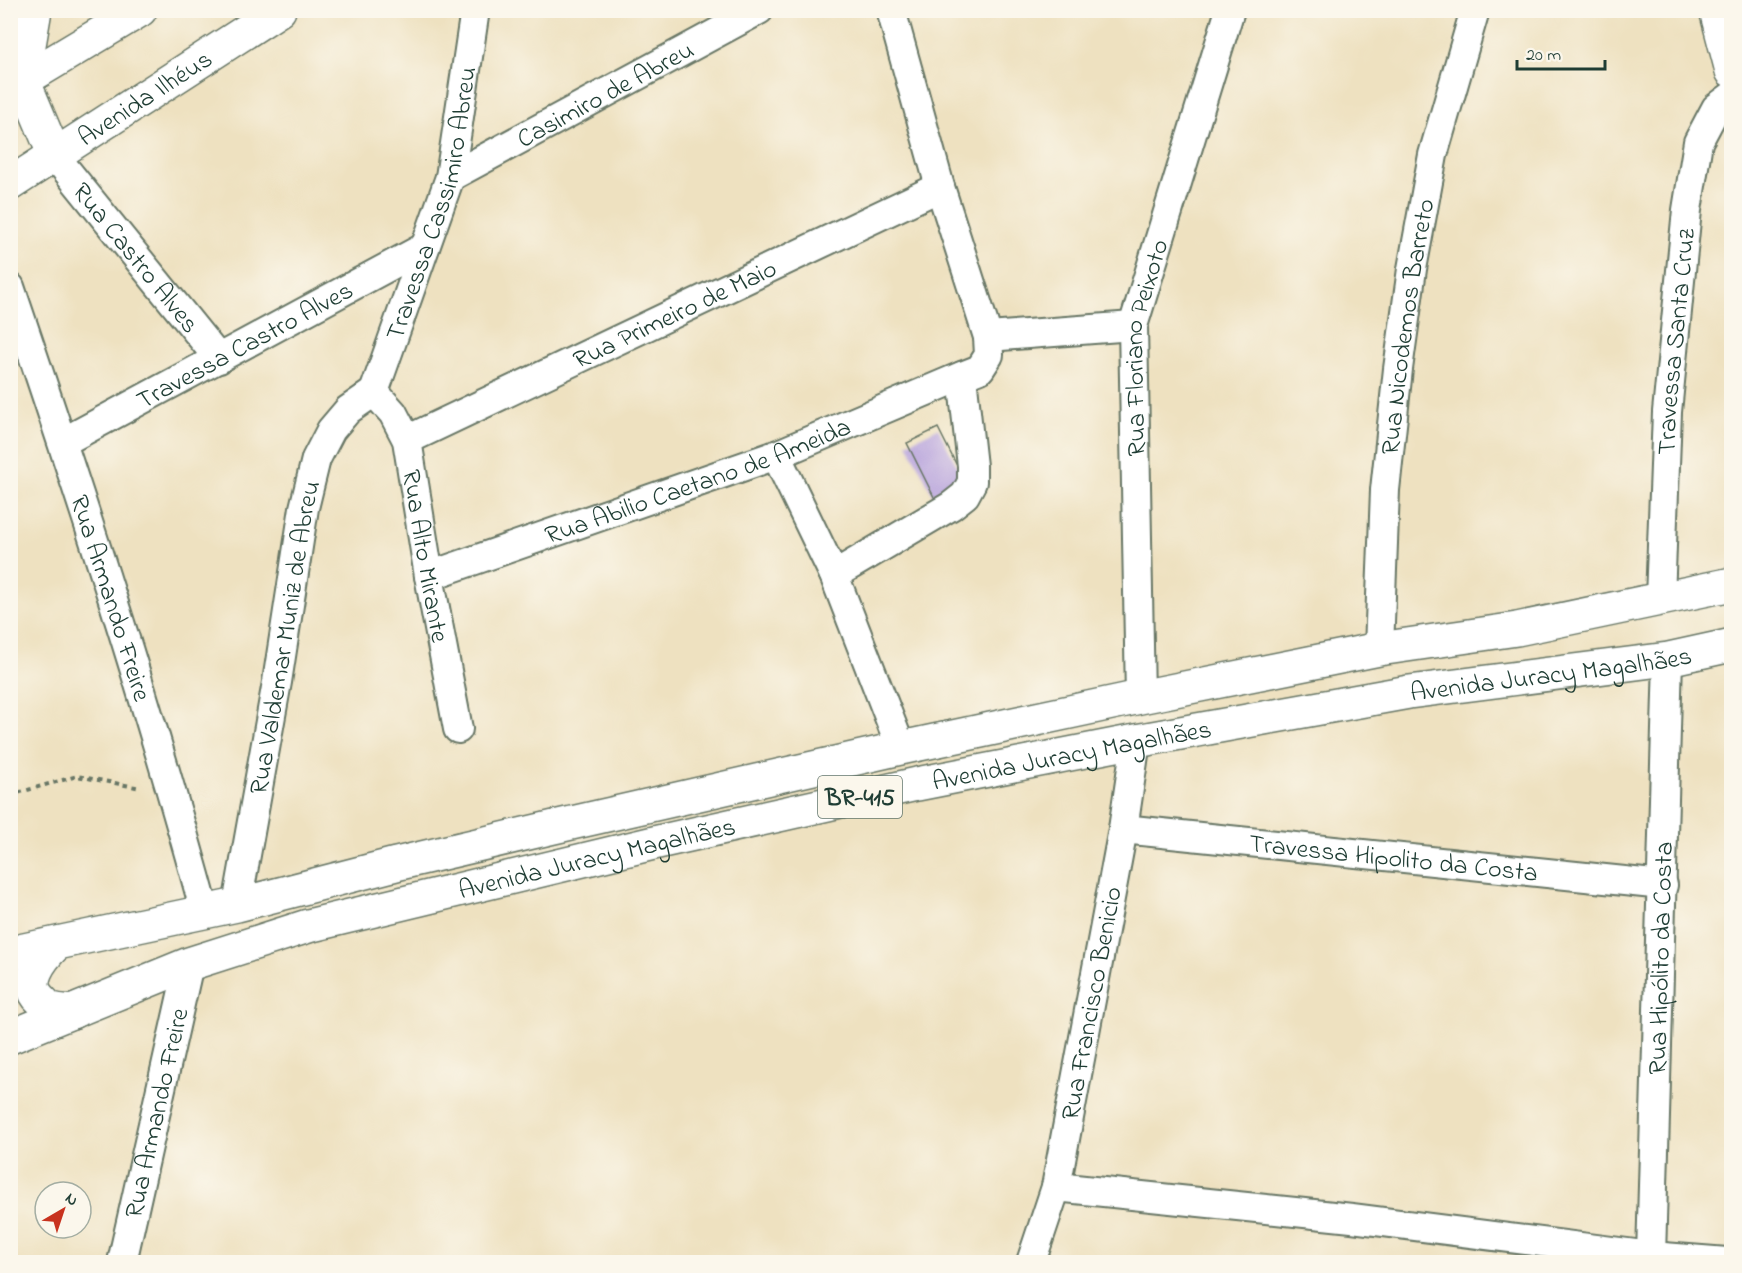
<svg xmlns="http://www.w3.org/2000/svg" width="1742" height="1273" viewBox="0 0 1742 1273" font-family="'Indie Flower',sans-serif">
<rect width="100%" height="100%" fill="#fbf7ec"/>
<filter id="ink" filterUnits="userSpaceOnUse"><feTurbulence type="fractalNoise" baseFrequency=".0167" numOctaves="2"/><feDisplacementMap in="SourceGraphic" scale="12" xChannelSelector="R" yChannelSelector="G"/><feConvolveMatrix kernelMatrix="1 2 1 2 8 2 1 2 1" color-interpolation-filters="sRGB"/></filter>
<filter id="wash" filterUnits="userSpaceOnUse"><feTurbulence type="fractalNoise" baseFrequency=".008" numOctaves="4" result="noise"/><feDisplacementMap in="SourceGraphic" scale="24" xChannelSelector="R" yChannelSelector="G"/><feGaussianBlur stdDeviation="1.35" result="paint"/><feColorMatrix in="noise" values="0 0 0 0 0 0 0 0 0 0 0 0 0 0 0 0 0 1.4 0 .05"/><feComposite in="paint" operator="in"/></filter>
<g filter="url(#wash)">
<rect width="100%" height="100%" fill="#eee1c0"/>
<g id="blocks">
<path fill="#b5a0dc" d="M938,428L967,486L936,501L907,443Z"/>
</g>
</g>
<g filter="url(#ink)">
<use href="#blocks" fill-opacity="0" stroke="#677665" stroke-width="1.5"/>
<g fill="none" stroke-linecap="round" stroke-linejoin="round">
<defs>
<g id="street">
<path id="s1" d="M55,156L219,359"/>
<path id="s2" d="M450,177L759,10"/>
<path id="s3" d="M10,287C80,494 148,702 205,912"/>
<path d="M988,337L1133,326"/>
<path id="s4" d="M374,392L450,177L475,10"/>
<path id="s5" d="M374,392L393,413L407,440L429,576L458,729"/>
<path id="s6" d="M407,440L940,187"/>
<path id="s7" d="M63,442L425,247"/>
<path d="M776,455L834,575L901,748"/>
<path d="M834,575L951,506L965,495L972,482V466L962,376L980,369L989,355L988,337L940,187L891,10"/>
<path id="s8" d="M429,576L776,455L962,376"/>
<path id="s9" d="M1660,599L1667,412L1687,210L1698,142L1716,108L1732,96"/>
<path id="s10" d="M1379,649L1385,490L1398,369L1412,269L1433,155L1475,10"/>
<path id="s11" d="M1140,697L1133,326L1230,10"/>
<path id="s12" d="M1123,829L1663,885"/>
<path id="s13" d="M237,905L277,682L304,508L316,459L331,430L348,410L374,392"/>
<path d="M1056,1187L1352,1218L1651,1256L1727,1262"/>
<path id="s14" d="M1651,1256L1668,659"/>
<path id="s15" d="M122,1262L189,964"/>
<path id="s16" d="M1031,1262L1056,1187L1123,829L1136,741"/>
</g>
<g id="secondary">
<path d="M35,10L23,80L55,156"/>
<path d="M1716,10L1732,71"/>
<path d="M10,88L140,10"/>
<path id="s17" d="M10,184L279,10"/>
</g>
<g id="primary">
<path d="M55,945C41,959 22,983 41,1000C44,1003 48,1008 52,1009C58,1011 66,1011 72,1012"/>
<path d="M10,953L237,905L396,864L554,827L901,748L1140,697L1379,649L1517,629L1732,584"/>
<path id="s18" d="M10,1037L189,964L308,926L658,842L917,784L1136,741L1409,692L1668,659L1732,645"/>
</g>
</defs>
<use href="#street" stroke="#677665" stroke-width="32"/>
<use href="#secondary" stroke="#677665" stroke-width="36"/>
<use href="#primary" stroke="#677665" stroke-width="36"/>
<path stroke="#677665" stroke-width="4" stroke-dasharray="4.5 4.5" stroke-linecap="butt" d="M10,795L77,776L141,788"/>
<use href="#street" stroke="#fff" stroke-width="28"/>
<use href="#secondary" stroke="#fff" stroke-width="33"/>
<use href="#primary" stroke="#fff" stroke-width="33"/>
</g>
</g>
<g text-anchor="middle" stroke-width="6" stroke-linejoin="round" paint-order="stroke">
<rect fill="#fbf7ec" stroke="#61756b" stroke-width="1.5" x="818" y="776" width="84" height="42" rx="4.5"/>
<g font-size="24" font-weight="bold" fill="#1f3d34">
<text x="860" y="805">BR-415</text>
</g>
<g font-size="26" fill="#1f3d34" stroke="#fbf7ec">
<text dy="9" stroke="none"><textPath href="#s2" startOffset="176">Casimiro de Abreu</textPath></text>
<text dy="9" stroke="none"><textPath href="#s17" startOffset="160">Avenida Ilhéus</textPath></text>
<text dy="9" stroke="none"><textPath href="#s4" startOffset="198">Travessa Cassimiro Abreu</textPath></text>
<text dy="9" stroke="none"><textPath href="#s1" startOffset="130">Rua Castro Alves</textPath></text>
<text dy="9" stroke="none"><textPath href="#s6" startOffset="296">Rua Primeiro de Maio</textPath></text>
<text dy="9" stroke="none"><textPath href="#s10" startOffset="324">Rua Nicodemos Barreto</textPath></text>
<text dy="9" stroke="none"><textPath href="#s9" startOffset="258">Travessa Santa Cruz</textPath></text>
<text dy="9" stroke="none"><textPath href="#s7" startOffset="206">Travessa Castro Alves</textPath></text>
<text dy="9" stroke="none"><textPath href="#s11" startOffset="351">Rua Floriano Peixoto</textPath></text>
<text dy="9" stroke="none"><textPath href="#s8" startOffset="285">Rua Abilio Caetano de Ameida</textPath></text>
<text dy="9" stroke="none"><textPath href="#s5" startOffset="176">Rua Alto Mirante</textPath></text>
<text dy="9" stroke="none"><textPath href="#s3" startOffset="327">Rua Armando Freire</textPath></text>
<text dy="9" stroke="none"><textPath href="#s13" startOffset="272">Rua Valdemar Muniz de Abreu</textPath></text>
<text dy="9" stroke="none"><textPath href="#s18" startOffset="1587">Avenida Juracy Magalhães</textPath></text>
<text dy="9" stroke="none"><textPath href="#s18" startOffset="1101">Avenida Juracy Magalhães</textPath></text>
<text dy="9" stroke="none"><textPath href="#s18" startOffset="615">Avenida Juracy Magalhães</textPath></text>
<text dy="9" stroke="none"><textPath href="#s12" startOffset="272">Travessa Hipolito da Costa</textPath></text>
<text dy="9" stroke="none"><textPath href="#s14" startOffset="298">Rua Hipólito da Costa</textPath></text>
<text dy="9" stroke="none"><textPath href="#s16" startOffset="266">Rua Francisco Benicio</textPath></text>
<text dy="9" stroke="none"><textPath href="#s15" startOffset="153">Rua Armando Freire</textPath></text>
</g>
</g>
<rect width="1742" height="1273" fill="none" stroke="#fbf7ec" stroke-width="36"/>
<g transform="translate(63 1210) rotate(39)"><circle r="28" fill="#fbf7ec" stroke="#a3ada2" stroke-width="1.5"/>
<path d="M0-4.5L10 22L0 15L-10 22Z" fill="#c8321e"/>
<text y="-9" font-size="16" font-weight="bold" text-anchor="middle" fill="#1f3d34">N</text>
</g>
<path d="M1517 60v9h88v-9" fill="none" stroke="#1f3d34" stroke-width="3"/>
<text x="1526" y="60" font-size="18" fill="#1f3d34" stroke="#fbf7ec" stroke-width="4.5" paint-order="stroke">20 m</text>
</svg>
